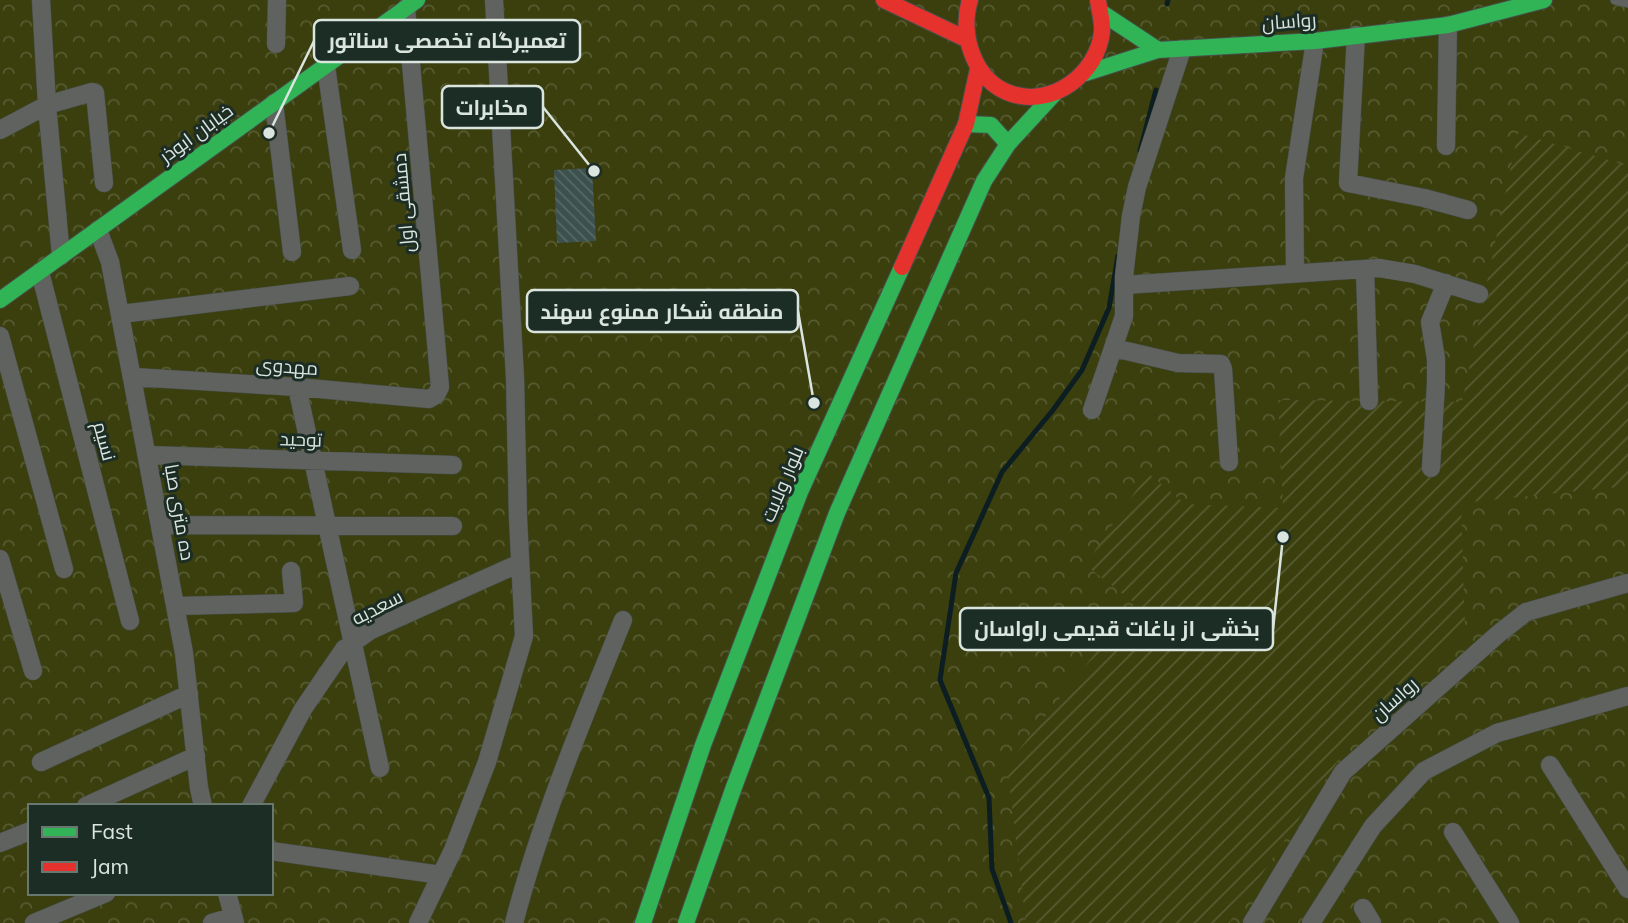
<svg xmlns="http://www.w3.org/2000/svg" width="1628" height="923" viewBox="0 0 1628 923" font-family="Mulish,Cairo,sans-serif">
<defs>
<pattern id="forest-crowns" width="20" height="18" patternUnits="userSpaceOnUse" patternTransform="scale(1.75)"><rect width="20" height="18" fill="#3b3f0e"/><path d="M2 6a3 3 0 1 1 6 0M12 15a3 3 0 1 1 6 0" fill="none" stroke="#575b31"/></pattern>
<pattern id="garden-furrows" width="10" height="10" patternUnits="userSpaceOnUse" patternTransform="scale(1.75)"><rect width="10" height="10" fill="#3b3f0e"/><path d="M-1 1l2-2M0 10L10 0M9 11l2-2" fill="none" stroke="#575b31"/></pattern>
<pattern id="building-back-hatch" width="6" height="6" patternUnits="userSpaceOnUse" patternTransform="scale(1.75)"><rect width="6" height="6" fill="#3c504d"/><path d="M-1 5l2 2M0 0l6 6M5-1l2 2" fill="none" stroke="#586966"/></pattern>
</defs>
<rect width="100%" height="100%" fill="#2a332f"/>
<path fill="url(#forest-crowns)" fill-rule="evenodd" d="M0,0H1628V923H0ZM30,806H271V893H30Z"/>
<path fill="url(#garden-furrows)" d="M1518,133L1628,166V486L1461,503L1465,631L1369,715L1229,923H1026L1007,765L1135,603L1085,565L1148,473L1185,504L1283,508L1278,400L1462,402Z"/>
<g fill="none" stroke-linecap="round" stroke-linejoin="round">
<path stroke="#0c1e21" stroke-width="5" d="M1167,4L1168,0
M1140,151L1156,90
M1011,923L992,869L989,798L940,680L956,573L1002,472L1053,410L1082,370L1109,308L1118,256"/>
</g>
<path fill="url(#building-back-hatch)" d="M592,168L596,241L557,243L554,170Z"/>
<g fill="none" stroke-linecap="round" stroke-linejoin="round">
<defs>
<path id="lane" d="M1615,0L1628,3"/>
<path id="street" d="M41,0L47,105L61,256
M1356,35L1348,183L1424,198L1468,210
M276,44L277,0
M326,66L352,250
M274,103L292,252
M0,130L47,105L92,92L95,93L104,183
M1446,146L1448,25
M98,230L110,262L184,653L199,788L203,806
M1365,269L1369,401
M40,272L130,621
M1295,273L1294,178L1315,41
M1124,285L1379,268L1415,274L1479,294
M121,314L350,286
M0,336L64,569
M1114,348L1178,363L1221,364L1223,369L1229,462
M134,377L297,387L429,399L436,395L440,387L406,8
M297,387L380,768
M1092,410L1124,316V277L1131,216L1137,187L1182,49
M148,455L453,465
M1431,468L1436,383V359L1430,322L1446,283
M161,525L453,526
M0,559L33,671
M176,606L294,603L291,571
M41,762L189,694
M1550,765L1628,889
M86,806L196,756
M251,806L303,709L344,649L371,630L520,563
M1453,832L1510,923
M0,843L30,831
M271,851L441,875
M227,893L235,923
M1363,908L1372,923
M34,923L106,893
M212,923L233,917
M418,923L453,850L487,762L524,636L518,518L515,378L494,0
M514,923C541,819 583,719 623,620
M1252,923L1343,772L1497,635L1526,612L1628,583
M1311,923L1373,826L1424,771L1497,733L1628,696"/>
<path id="fast" d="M1158,50L1315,41L1448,25L1544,0
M1086,73L1158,50L1102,13
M966,124L991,125L1008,144
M0,300L417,0
M643,923L703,745L800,492L902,267
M686,923L734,787L837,513L984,181L1008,144L1054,94"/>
<path id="jam" d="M884,0L964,38
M970,0C959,34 974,82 1012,94C1053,107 1097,74 1102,32C1103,22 1099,10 1098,0
M902,267L966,124L978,69"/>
</defs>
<use href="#lane" stroke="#474f4b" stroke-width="10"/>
<use href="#street" stroke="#474f4b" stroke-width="19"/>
<use href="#fast" stroke="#474f4b" stroke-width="18"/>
<use href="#jam" stroke="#474f4b" stroke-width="18"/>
<use href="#lane" stroke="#5f625f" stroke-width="9"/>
<use href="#street" stroke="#5f625f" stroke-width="18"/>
<use href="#fast" stroke="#30b455" stroke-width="16"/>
<use href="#jam" stroke="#e5322d" stroke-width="16"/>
</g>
<g text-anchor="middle" stroke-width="6" stroke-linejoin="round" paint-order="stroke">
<g font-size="19" fill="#dae5df" stroke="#1c2d25">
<text transform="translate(1289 21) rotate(-4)" y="7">رواسان</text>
<text transform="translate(196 133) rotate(-36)" y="7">خیابان ابوذر</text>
<text transform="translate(403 203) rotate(-95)" y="7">دمشقی اول</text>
<text transform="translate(287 366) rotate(4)" y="7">مهدوی</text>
<text transform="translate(301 439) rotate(2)" y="7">توحید</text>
<text transform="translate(105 441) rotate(75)" y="7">نسیم</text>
<text transform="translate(782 484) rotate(-67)" y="7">بلوار ولایت</text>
<text transform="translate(180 512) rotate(80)" y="7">ده متری صبا</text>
<text transform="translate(377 607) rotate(-27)" y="7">سعدیه</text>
<text transform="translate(1394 699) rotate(-42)" y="7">رواسان</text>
</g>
</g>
<path fill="none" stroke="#dae5df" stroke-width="2.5" d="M269 133L314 41M594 171L543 107M814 403L798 311M1283 537L1273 629"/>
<g fill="#dae5df" stroke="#1c2d25" stroke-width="2.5">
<circle cx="269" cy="133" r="7"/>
<circle cx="594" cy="171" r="7"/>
<circle cx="814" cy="403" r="7"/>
<circle cx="1283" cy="537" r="7"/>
</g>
<g fill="#1c2d25" stroke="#dae5df" stroke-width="2.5">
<rect x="314" y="20" width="266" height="42" rx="7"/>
<rect x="442" y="86" width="101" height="42" rx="7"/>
<rect x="527" y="290" width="271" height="42" rx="7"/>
<rect x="960" y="608" width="313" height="42" rx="7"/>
</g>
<g font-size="21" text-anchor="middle" font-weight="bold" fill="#dae5df">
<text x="447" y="48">تعمیرگاه تخصصی سناتور</text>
<text x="492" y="115">مخابرات</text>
<text x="662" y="319">منطقه شکار ممنوع سهند</text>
<text x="1117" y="636">بخشی از باغات قدیمی راواسان</text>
</g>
<rect x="28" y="804" width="245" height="91" fill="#1c2d25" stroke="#68776f" stroke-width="2"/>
<rect x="42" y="827" width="35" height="10" fill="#30b455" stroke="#68776f" stroke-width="2"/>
<text x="91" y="839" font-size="21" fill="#dae5df">Fast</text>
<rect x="42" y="862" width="35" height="10" fill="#e5322d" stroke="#68776f" stroke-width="2"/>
<text x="91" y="874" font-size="21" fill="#dae5df">Jam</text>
</svg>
